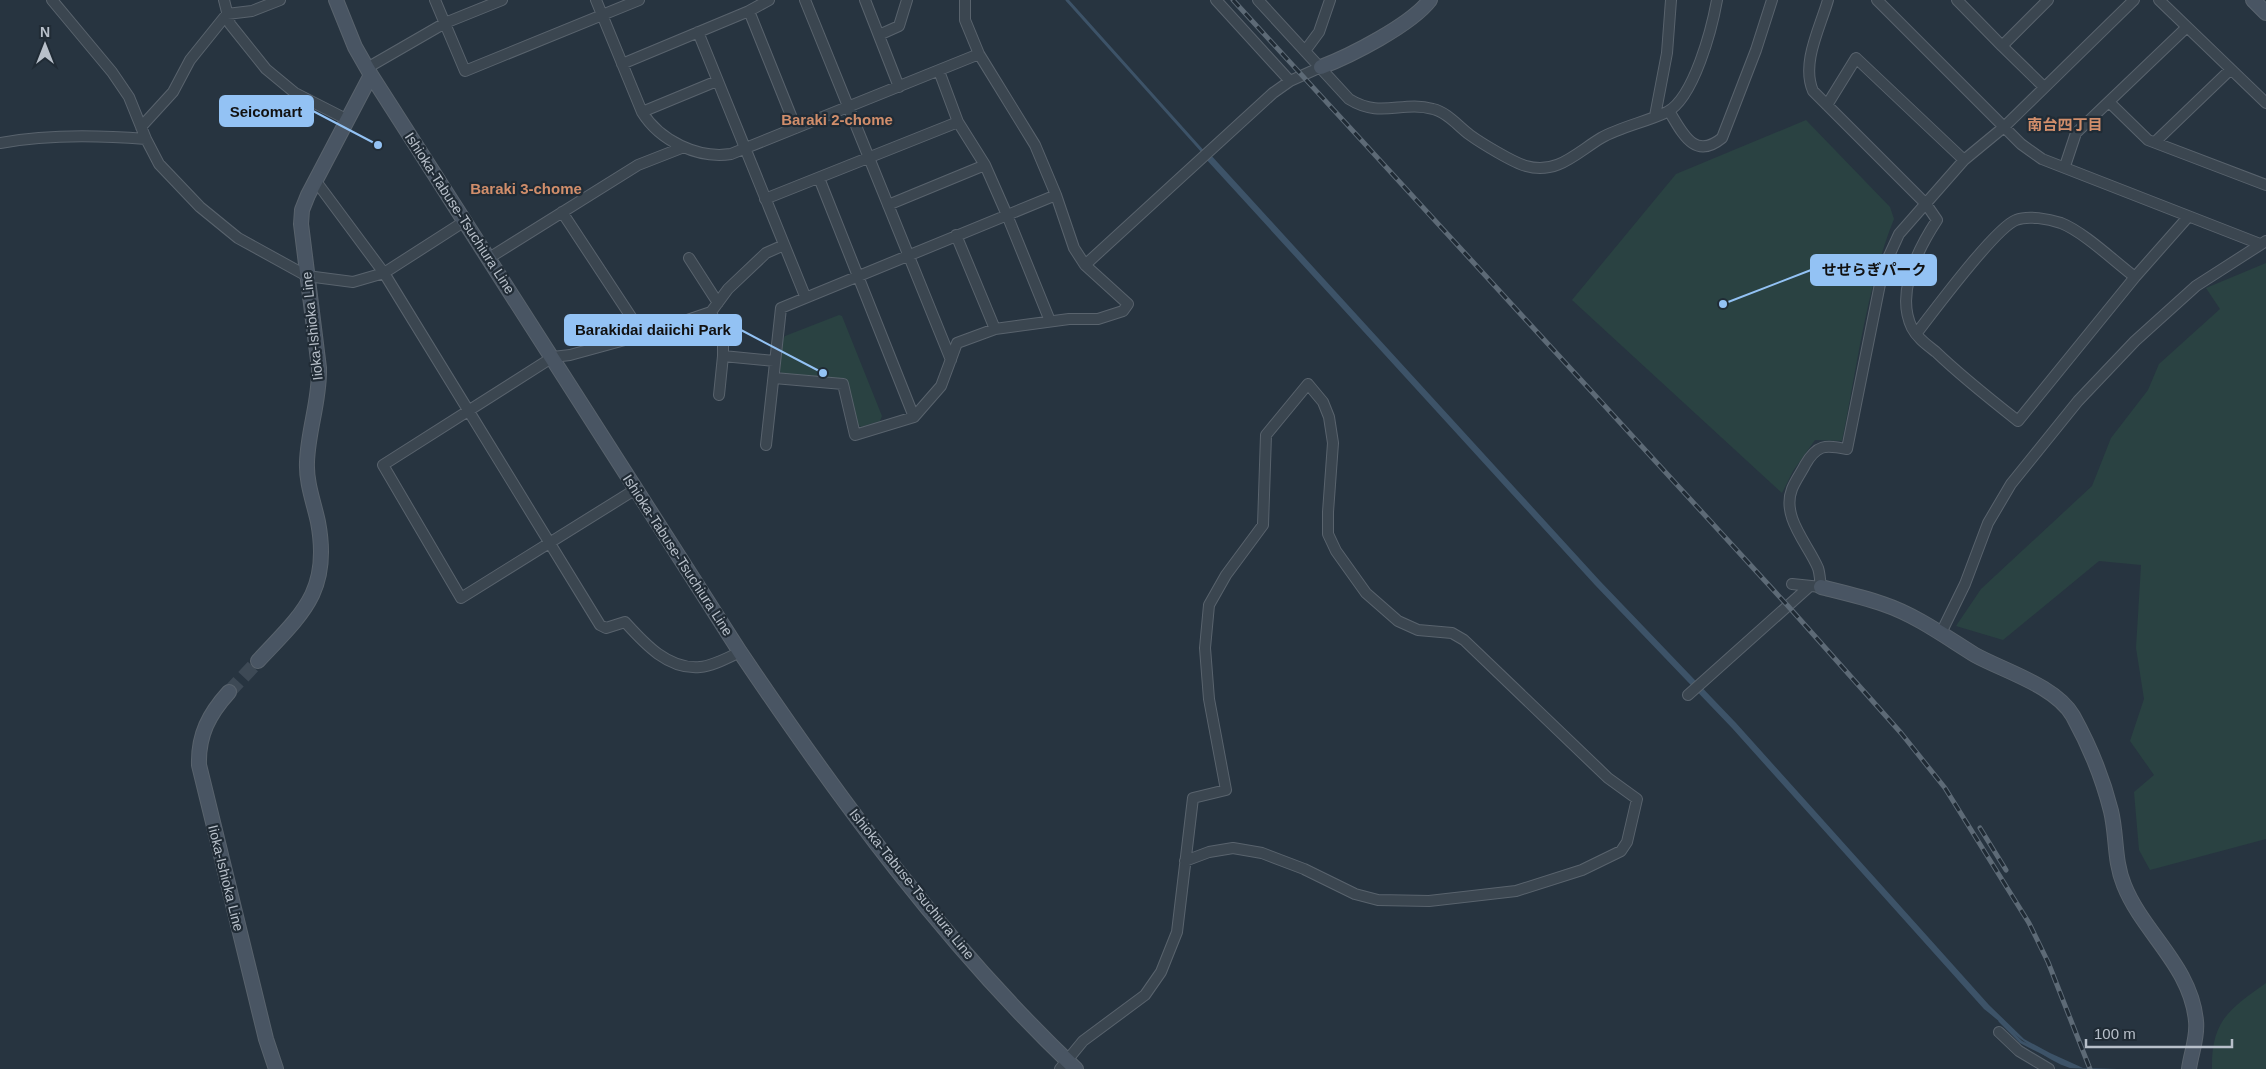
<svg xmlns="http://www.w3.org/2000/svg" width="2266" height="1069" viewBox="0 0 2266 1069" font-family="Helvetica,'Noto Sans JP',sans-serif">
<rect width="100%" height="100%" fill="#273440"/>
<path fill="#2a4242" d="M1806,120L1890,207L1894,219C1866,289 1857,368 1842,441L1815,440L1793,471L1782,493L1572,300L1676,174Z
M2266,263V839L2150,870L2139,850L2134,792L2154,775L2130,741L2144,699L2136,648L2141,565L2099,561L2003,640L1956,626L1981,589L2092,486L2111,438L2148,390L2159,364L2220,309L2206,288Z
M839,315L842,316L882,416L880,421L861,427L857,424L846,380L782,374L780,371L783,340L785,336Z
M2266,983V1069H2212C2211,1020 2230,1009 2266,983Z"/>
<path fill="#3d5368" d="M1209,153L1600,581L1736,723L1989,1005L2024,1039L2050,1053L2083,1068L2117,1069C2103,1069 2084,1069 2070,1068C2041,1059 2008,1028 1984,1009L1732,728L1595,585L1205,158Z"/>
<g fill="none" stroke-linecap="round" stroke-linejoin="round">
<path stroke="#3d5368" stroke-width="3" d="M1067,0L1205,154
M2000,1021L2021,1042L2045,1054"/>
<path stroke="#3d4955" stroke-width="14" stroke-dasharray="14 7" stroke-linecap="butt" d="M229,692L258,661"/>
<defs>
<path id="street" d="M52,0L112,72L129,97L146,139L159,164L200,207L238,238L307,276L353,282L384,273L465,221
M224,0L230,24L266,69L295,93L348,120
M435,0L465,71L639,0
M596,0L642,112C660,141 698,159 731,154L979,54
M805,0L951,360
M865,0L899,87
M1216,0L1290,81
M1258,0L1349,99C1381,119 1402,100 1433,109C1447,112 1459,127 1470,135C1481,143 1514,163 1526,166C1557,175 1576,153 1601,138C1620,127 1646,122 1667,112C1694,98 1712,28 1717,0
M1828,0C1820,28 1801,63 1813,91L1926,204L1937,220C1918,249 1895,293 1912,328C1917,338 1927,345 1936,352C1962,377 1990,399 2018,421L2135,277L2188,217
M1877,0L2021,144L2042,159L2260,244
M1957,0L2002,46L2048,0
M2159,0L2266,103
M749,11L796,128
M698,32L805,296
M879,35L899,26L907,0
M2002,46L2044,87
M1305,51L1319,32L1330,0
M622,64L749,11L769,0
M367,68L445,23L502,0
M939,71L958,122L985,165L1007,215L1050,321
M2109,102L2148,140L2266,185
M1827,105L1856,58L1964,160
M1669,111C1682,132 1694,161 1722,138L1756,50L1772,0
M642,112L717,81
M1655,116L1667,53L1671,0
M141,127L173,92L190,60L227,14L252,11L280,0
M2155,142L2230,70
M0,143C47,134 98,135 146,139
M2065,166L2076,133L2187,27
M819,178L914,417
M315,180L384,273L600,625L606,628L625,622C644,643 668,670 700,667C713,666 727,658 740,652
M765,199L958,122
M888,205L985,165
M562,212L643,335
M956,235L995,329
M489,258L638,165L684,147
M689,258L718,303
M1085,265L1273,93L1290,81L1321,67
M711,312L723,340V356L774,361
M1916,334C1933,312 1995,228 2016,220C2028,215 2049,219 2061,223C2084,232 2115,262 2135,277
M774,378L843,384L855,435L914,417L941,386L957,343L995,329L1069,319H1098L1123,311L1128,304L1085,265L1074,248L1056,195L1035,145L979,54L965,20V0
M719,395L723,356
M766,445L781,308L1056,195
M636,489L461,598L383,465L553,357L570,355L643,335L711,312L728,289L766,253L784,245
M1792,584L1821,587C1820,581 1820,574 1818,568C1808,544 1781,517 1792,489C1795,481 1801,473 1805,465C1817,444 1825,445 1847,449L1883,269L1899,234L1964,160L2004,127L2134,0
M1941,633L1965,584L1988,523L2011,484L2078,401L2135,341L2196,286L2266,241
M1688,695L1810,586
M1999,1032L2019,1051L2049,1069
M1060,1069L1083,1041L1145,995L1161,972L1177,932L1193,798L1226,790L1209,699L1205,648L1209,605L1226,575L1263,525L1266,435L1308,384L1323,402L1329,417L1333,443L1328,512V534L1336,551L1366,593L1398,621L1418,630L1452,633L1464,640L1608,778L1637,799L1627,842L1621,851L1582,870L1516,891L1429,901L1378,900L1355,894L1304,869L1262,853L1233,848L1209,852L1185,861"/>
<path id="secondary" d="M336,0L355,47L371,75L740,652C839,799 946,946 1076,1069
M2253,0L2266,13
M1321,67C1350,56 1411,25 1430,0
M1821,587C1841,592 1863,597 1883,604C1916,615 1946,637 1975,655C2004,671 2056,686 2073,716C2089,745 2103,779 2111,811C2117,836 2114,861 2124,885C2143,933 2191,966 2196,1021C2198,1037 2191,1053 2189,1069
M258,661C303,613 331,591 318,522C314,503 306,483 307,462C308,430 320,400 319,368L301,224L302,210L308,195L371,75
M229,692C209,714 198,735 199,765L266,1039L276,1069"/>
</defs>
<use href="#street" stroke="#59636d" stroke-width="12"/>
<use href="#secondary" stroke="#59636d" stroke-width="16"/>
<use href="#street" stroke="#3b4650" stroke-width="10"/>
<use href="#secondary" stroke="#495563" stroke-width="14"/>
<defs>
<path id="rail" d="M1233,0L1788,606L1901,733L1945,788L2029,923L2048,962L2090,1069
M1980,828L2006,870"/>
</defs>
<use href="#rail" stroke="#5d6a76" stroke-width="5"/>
<use href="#rail" stroke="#202b35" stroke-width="3" stroke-dasharray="9" stroke-linecap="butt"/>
</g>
<g text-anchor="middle" stroke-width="4.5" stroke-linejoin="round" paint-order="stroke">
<g font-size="14" fill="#b8c0ca" stroke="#202b35">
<text transform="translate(460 213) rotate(57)" y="5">Ishioka-Tabuse-Tsuchiura Line</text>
<text transform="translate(312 326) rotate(-96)" y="5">Iioka-Ishioka Line</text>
<text transform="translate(678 555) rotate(57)" y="5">Ishioka-Tabuse-Tsuchiura Line</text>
<text transform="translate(226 878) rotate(76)" y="5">Iioka-Ishioka Line</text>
<text transform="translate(912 884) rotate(51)" y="5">Ishioka-Tabuse-Tsuchiura Line</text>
</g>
<g font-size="15" font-weight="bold" fill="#d18e6b" stroke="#202b35">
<text x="837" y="125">Baraki 2-chome</text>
<text x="2065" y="130">南台四丁目</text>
<text x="526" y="194">Baraki 3-chome</text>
</g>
</g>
<path fill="none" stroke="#93c2f4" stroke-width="2" d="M378 145L313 111M1723 304L1811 270M823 373L741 330"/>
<g fill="#93c2f4" stroke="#202b35" stroke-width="2">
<circle cx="378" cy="145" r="5"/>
<circle cx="1723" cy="304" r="5"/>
<circle cx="823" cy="373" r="5"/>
</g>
<g fill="#93c2f4" stroke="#93c2f4" stroke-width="2">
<rect x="220" y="96" width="93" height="30" rx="5"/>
<rect x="1811" y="255" width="125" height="30" rx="5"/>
<rect x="565" y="315" width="176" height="30" rx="5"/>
</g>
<g font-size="15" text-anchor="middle" font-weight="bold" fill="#111">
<text x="266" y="117">Seicomart</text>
<text x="1874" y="275">せせらぎパーク</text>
<text x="653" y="335">Barakidai daiichi Park</text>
</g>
<g transform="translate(45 45)" stroke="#202b35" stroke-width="4" paint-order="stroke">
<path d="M0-4L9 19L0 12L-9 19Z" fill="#b8c0ca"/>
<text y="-8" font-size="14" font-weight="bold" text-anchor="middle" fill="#b8c0ca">N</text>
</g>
<path d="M2086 1039v8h146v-8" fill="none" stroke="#b8c0ca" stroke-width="2.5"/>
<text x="2094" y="1039" font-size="15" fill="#b8c0ca" stroke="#202b35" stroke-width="4" paint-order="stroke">100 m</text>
</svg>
